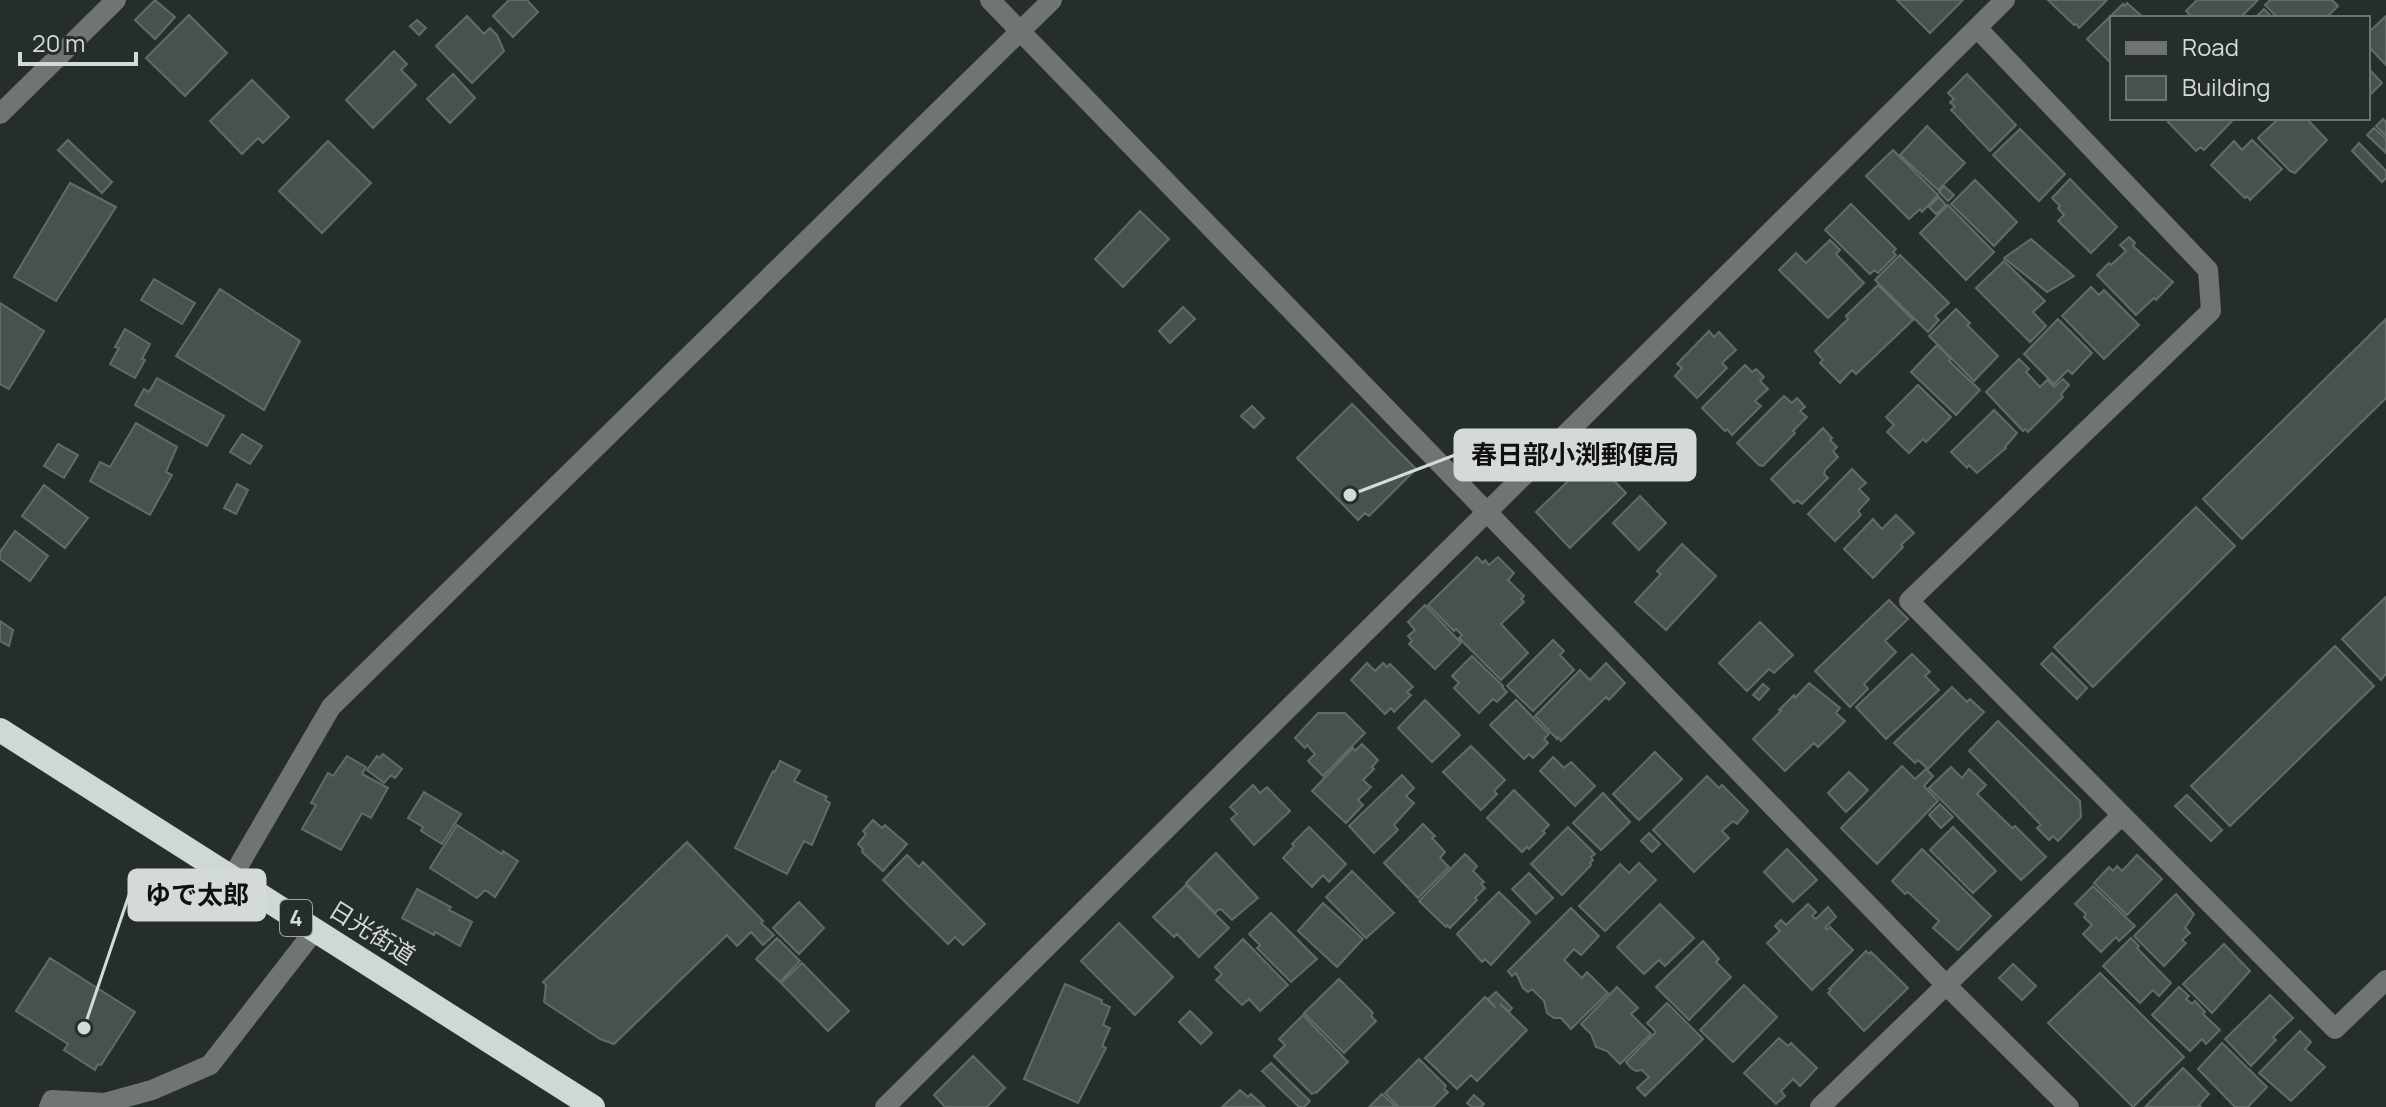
<svg xmlns="http://www.w3.org/2000/svg" width="2386" height="1107" viewBox="0 0 2386 1107" font-family="Manrope,'Noto Sans JP',sans-serif">
<rect width="100%" height="100%" fill="#262e2c"/>
<path fill="#48514f" stroke="#616b68" stroke-width="2" d="M155,0L175,17L155,39L135,20Z
M509,0H527L538,12L513,37L493,16Z
M1897,0H1963L1930,33Z
M2048,0H2107L2079,28L2076,24L2074,25Z
M2197,0H2258L2240,18H2193L2186,11Z
M2270,0H2332L2338,6L2326,18H2278L2265,5Z
M2127,3L2144,18H2112V64L2087,39L2123,4L2125,6Z
M2264,9L2273,18H2255Z
M189,15L227,53L185,96L146,58Z
M467,16L484,34L490,28L497,35L504,51L472,83L436,46Z
M2386,16V65L2368,46V33Z
M417,20L426,28L419,35L410,26Z
M394,51L407,64L401,70L416,85L373,128L346,100Z
M2368,68L2382,83L2368,97Z
M453,74L475,98L450,123L427,99Z
M1967,74L2016,125L1990,151L1951,110L1955,107L1950,102L1954,99L1948,93Z
M252,80L289,117L263,143L258,138L242,154L210,121Z
M2172,118H2235L2204,150L2201,147L2196,151L2168,122Z
M2279,118H2306L2327,140L2295,173L2290,171L2258,138Z
M2383,119L2386,122V136L2376,126Z
M1927,126L1965,163L1938,190L1900,155Z
M2374,128L2386,139V153L2367,135Z
M2020,129L2065,174L2039,201L1993,155Z
M68,140L112,182L102,193L58,150Z
M2252,140L2282,169L2250,200L2247,196L2245,198L2211,165L2234,141L2242,150Z
M328,141L371,183L322,233L279,191Z
M2359,143L2386,171V178L2382,182L2352,151Z
M1893,150L1938,195L1922,212L1920,209L1909,219L1866,176Z
M2070,179L2117,227L2091,253L2058,221L2064,215L2058,208L2060,206L2052,198Z
M1975,180L2017,222L1994,246L1951,204Z
M70,183L116,207L56,301L14,277Z
M1944,186L1954,195L1948,201L1939,192Z
M1939,197L1946,205L1936,214L1929,207Z
M1851,204L1896,249L1893,252L1896,255L1878,273L1874,270L1870,274L1825,230Z
M1948,205L1994,252L1966,280L1920,233Z
M1140,211L1169,239L1123,287L1095,259Z
M2129,237L2135,243L2133,246L2173,282L2156,300L2154,298L2136,315L2097,275L2109,263L2111,265L2126,251L2120,245Z
M2031,239L2074,276L2047,292L2004,258Z
M1830,240L1840,250L1836,254L1864,283L1828,318L1779,270L1796,253L1806,263Z
M1900,255L1949,303L1935,316L1939,320L1928,332L1875,280Z
M2004,261L2045,301L2033,312L2046,326L2030,342L1976,288Z
M154,279L195,303L182,324L141,300Z
M1878,285L1913,320L1856,374L1852,370L1840,383L1820,363L1823,360L1815,351L1848,319L1846,316Z
M2091,287L2099,295L2104,290L2139,325L2104,359L2062,316Z
M220,289L300,341L264,410L176,356Z
M0,303L44,331L9,389L0,384Z
M1183,307L1195,319L1170,343L1159,331Z
M1956,309L1970,323L1967,325L1998,356L1974,381L1929,336Z
M2058,319L2092,353L2072,374L2068,370L2054,384L2024,354Z
M2386,319V398L2242,539L2203,499Z
M125,329L150,344L142,359L145,360L135,378L110,364L119,348L115,347Z
M1709,331L1714,337L1719,332L1736,350L1722,363L1727,368L1697,398L1675,376L1682,368L1677,364Z
M1937,345L1951,359L1949,361L1980,390L1956,415L1911,372Z
M2019,359L2029,369L2026,372L2040,387L2047,380L2054,387L2063,379L2069,385L2061,394L2063,397L2028,432L2025,429L2023,431L1986,392Z
M1745,365L1752,372L1756,369L1764,377L1760,381L1768,389L1755,401L1761,406L1732,435L1727,429L1725,431L1702,408Z
M157,378L224,416L207,446L135,405L144,389L149,392Z
M1918,385L1951,417L1926,442L1923,439L1909,453L1887,432L1894,425L1886,417Z
M1784,396L1792,403L1797,398L1805,407L1800,411L1807,417L1793,431L1795,433L1763,466L1759,465L1737,443Z
M1352,404L1416,469L1369,516L1365,513L1358,520L1297,458Z
M1252,406L1264,418L1254,428L1241,416Z
M1994,410L2017,433L2005,447L2006,448L1977,473L1969,465L1967,468L1951,452Z
M136,423L177,447L166,472L172,475L150,515L90,481L100,462L110,467Z
M1823,428L1832,438L1830,440L1837,447L1833,451L1838,457L1825,470L1824,474L1828,478L1802,504L1797,500L1794,503L1771,479Z
M242,434L262,446L250,464L230,452Z
M58,444L78,455L64,478L44,466Z
M1592,458L1626,493L1570,548L1536,512Z
M1852,469L1866,483L1859,489L1869,499L1858,511L1861,515L1835,541L1808,514Z
M237,484L248,490L236,514L224,508Z
M44,485L88,518L65,548L22,516Z
M1640,496L1666,523L1639,550L1613,523Z
M2196,507L2235,546L2093,687L2054,647Z
M1896,515L1914,533L1901,545L1903,547L1873,578L1844,549L1873,519L1882,529Z
M15,531L48,556L30,581L0,559V552Z
M1682,544L1716,576L1666,630L1635,602L1661,574L1657,571Z
M1477,557L1483,563L1485,560L1489,565L1498,557L1514,573L1508,580L1524,596L1521,599L1524,602L1501,624L1528,653L1501,680L1459,638L1462,635L1456,629L1454,631L1428,605Z
M2386,597V674L2381,680L2342,639Z
M1889,600L1908,619L1885,641L1896,652L1864,684L1868,689L1850,707L1815,671Z
M1425,605L1461,643L1435,669L1409,644L1412,641L1408,636L1415,630L1408,622Z
M0,621L13,630L9,646L0,641Z
M1760,622L1793,655L1774,673L1769,669L1747,691L1719,663Z
M1553,640L1564,651L1560,655L1574,670L1533,711L1507,686Z
M2335,646L2374,686L2230,826L2191,786Z
M2052,653L2087,688L2077,699L2041,664Z
M1912,654L1930,672L1925,676L1939,690L1886,739L1856,707Z
M1472,656L1503,686L1502,687L1507,692L1497,702L1493,699L1479,713L1454,688L1459,683L1452,676Z
M1367,663L1375,671L1383,663L1387,667L1390,664L1413,687L1407,692L1411,695L1394,712L1391,708L1385,714L1351,680Z
M1606,663L1625,683L1609,700L1606,697L1561,741L1558,737L1557,739L1535,716L1580,670L1590,680Z
M1809,683L1840,708L1836,713L1845,721L1818,747L1814,743L1785,771L1753,739L1781,711L1779,710L1794,695L1795,698Z
M1763,684L1769,689L1759,700L1753,695Z
M1952,687L1967,702L1970,699L1984,712L1928,769L1918,760L1915,763L1894,743Z
M1425,700L1460,735L1432,762L1398,728Z
M1516,700L1549,734L1544,739L1548,743L1533,758L1529,754L1524,759L1490,725Z
M1318,713H1345L1365,733L1323,776L1308,761L1315,754L1307,745L1305,748L1295,738Z
M1998,721L2080,801L2081,817L2058,841L2053,836L2049,840L2037,828L2041,825L1969,751Z
M1362,744L1378,760L1372,767L1374,769L1363,780L1371,787L1358,800L1363,805L1346,823L1312,791L1353,748L1355,751Z
M1471,746L1505,780L1494,791L1497,794L1481,810L1443,772Z
M1655,752L1682,779L1639,820L1613,794Z
M383,754L402,769L395,778L391,775L384,783L367,770L377,756L379,758Z
M347,756L366,767L362,774L388,788L371,818L362,813L341,850L302,829L316,805L311,803L328,773L333,776Z
M1553,757L1564,768L1571,762L1595,786L1575,806L1540,771Z
M780,761L800,771L794,781L827,797L825,800L830,803L812,845L804,841L787,874L735,848L773,771L775,772Z
M1902,766L1915,779L1926,769L1933,776L1924,786L1938,801L1877,864L1841,828Z
M1951,767L1962,778L1969,769L1986,785L1977,794L2012,828L2015,826L2046,857L2021,880L1929,788Z
M1849,772L1868,790L1846,812L1828,793Z
M1402,775L1414,788L1406,796L1414,803L1394,825L1398,830L1374,853L1349,826Z
M1707,776L1719,788L1722,785L1748,811L1737,824L1733,821L1722,831L1729,838L1694,872L1653,830Z
M1253,785L1260,793L1267,787L1290,811L1254,845L1231,819L1237,814L1230,807Z
M1514,790L1549,825L1543,831L1545,833L1529,849L1527,847L1522,852L1487,818Z
M424,792L461,814L442,844L421,831L423,827L408,818Z
M1603,793L1630,822L1601,850L1573,823Z
M2187,795L2222,830L2211,841L2175,806Z
M1940,804L1953,817L1941,828L1929,815Z
M873,820L882,828L885,825L907,844L883,871L862,852L863,849L858,844L866,834L863,831Z
M1423,824L1435,836L1432,838L1445,852L1440,858L1449,867L1418,898L1384,863Z
M457,825L502,854L503,851L518,861L495,897L485,890L477,898L430,868Z
M1309,827L1346,864L1329,882L1323,875L1312,887L1283,858L1294,846L1292,844Z
M1568,827L1595,854L1591,857L1593,860L1590,863L1591,865L1562,895L1531,864Z
M1953,827L1996,871L1973,893L1930,850Z
M1649,833L1660,844L1652,852L1641,841Z
M687,842L763,921L761,923L774,935L763,945L751,932L737,946L727,935L614,1044L600,1039L544,1002L546,985L543,982Z
M1787,849L1817,880L1793,902L1764,872Z
M1922,849L1991,916L1958,950L1933,928L1939,921L1908,892L1905,894L1892,881Z
M1216,853L1258,898L1232,920L1222,910L1219,909L1215,913L1186,883Z
M1465,854L1477,866L1473,871L1484,882L1481,884L1485,888L1475,898L1477,900L1450,928L1447,925L1446,927L1419,901Z
M907,855L919,867L923,862L985,924L963,945L955,937L948,944L883,880Z
M2137,855L2162,879L2127,915L2094,883L2109,867L2113,871L2117,866L2122,871Z
M1639,863L1656,880L1605,931L1579,906L1620,864L1629,873Z
M1352,871L1394,913L1366,938L1326,897Z
M1529,873L1553,898L1536,914L1512,889Z
M1186,885L1229,928L1199,957L1177,934L1174,937L1153,917Z
M2093,886L2135,926L2119,941L2116,937L2101,952L2083,934L2092,925L2084,917L2086,914L2075,904Z
M417,889L451,907L449,910L472,922L460,946L435,932L434,935L402,918Z
M1499,892L1530,922L1491,965L1485,959L1482,962L1457,934Z
M2176,894L2194,914L2185,928L2190,933L2182,940L2186,943L2164,966L2134,936Z
M799,902L824,928L799,954L773,928Z
M1323,903L1363,939L1337,967L1298,931Z
M1660,904L1694,938L1665,966L1659,960L1644,974L1617,947Z
M1808,904L1816,912L1812,916L1816,919L1828,907L1836,917L1825,928L1827,930L1830,927L1853,950L1812,990L1767,943L1780,931L1775,926L1781,920L1786,925Z
M1571,908L1599,936L1581,955L1574,949L1564,960L1582,978L1587,972L1608,993L1571,1029L1561,1018H1554L1547,1013L1544,1001L1532,989L1528,992L1523,988L1516,973L1512,976L1508,971Z
M1271,913L1317,959L1291,982L1257,948L1260,945L1249,934Z
M1119,923L1173,977L1135,1015L1081,961Z
M777,938L800,961L780,982L756,959Z
M2131,938L2139,946L2137,948L2171,983L2159,996L2153,990L2140,1003L2103,966Z
M1243,939L1288,985L1260,1011L1249,999L1242,1005L1216,980L1222,974L1215,967Z
M1703,941L1719,959L1716,962L1731,977L1689,1020L1656,987Z
M2224,944L2250,971L2212,1013L2183,984Z
M1866,951L1869,954L1871,952L1908,988L1864,1031L1828,993L1831,990L1829,989Z
M50,958L135,1012L101,1065L98,1064L95,1070L64,1050L68,1044L16,1011Z
M802,963L849,1011L828,1031L781,983Z
M2013,964L2036,986L2022,1000L1999,978Z
M2100,973L2184,1057L2133,1107L2048,1023Z
M1339,979L1373,1013L1371,1016L1376,1021L1344,1053L1304,1013Z
M1065,984L1102,1000L1101,1003L1110,1007L1103,1025L1110,1028L1102,1046L1106,1048L1078,1103L1024,1079Z
M1744,985L1777,1017L1733,1062L1700,1030Z
M1617,987L1638,1008L1631,1014L1651,1034L1620,1064L1607,1051L1596,1047L1591,1034L1581,1024Z
M2179,987L2189,996L2186,999L2192,1004L2195,1001L2205,1012L2203,1014L2220,1030L2206,1044L2202,1039L2190,1051L2152,1015Z
M1496,992L1512,1008L1509,1012L1500,1004L1527,1030L1477,1081L1471,1075L1457,1089L1425,1058L1485,997L1496,1008L1488,999Z
M2270,995L2293,1018L2273,1037L2276,1040L2251,1066L2225,1039Z
M1667,1003L1703,1039L1645,1096L1637,1088L1649,1077L1642,1070L1636,1071L1631,1068L1626,1062L1656,1032L1647,1023Z
M1190,1011L1212,1033L1201,1044L1179,1022Z
M1303,1015L1348,1062L1316,1093L1315,1092L1312,1094L1274,1056L1285,1045L1279,1039Z
M2300,1031L2311,1042L2305,1049L2325,1067L2291,1101L2259,1073Z
M1779,1038L1788,1046L1791,1043L1817,1068L1800,1086L1793,1079L1781,1091L1785,1096L1776,1104L1744,1073Z
M2222,1043L2267,1087L2248,1107H2235L2198,1069Z
M973,1056L1005,1088L987,1107H945L934,1095Z
M1419,1059L1446,1086L1444,1089L1448,1092L1433,1107H1399L1385,1093Z
M1271,1063L1310,1101L1304,1107H1299L1262,1071Z
M2183,1068L2209,1094L2199,1105L2201,1107H2145Z
M1240,1090L1248,1097L1251,1094L1265,1107H1222Z
M1382,1094L1396,1107H1369Z
M1474,1095L1484,1104L1481,1107H1472L1467,1103Z"/>
<g fill="none" stroke-linecap="round" stroke-linejoin="round">
<path stroke="#707473" stroke-width="20" d="M990,0L1945,984L2069,1107
M1977,28L2208,270L2211,311L1909,601L2335,1029L2386,980
M0,114L116,0
M232,877L331,707L1052,0
M49,1107L52,1100L105,1103L152,1090L210,1065L315,930
M885,1107L2005,0
M1820,1107L2121,816"/>
<path stroke="#ced8d5" stroke-width="24" d="M0,730L593,1107"/>
</g>
<g text-anchor="middle" stroke-width="6" stroke-linejoin="round" paint-order="stroke">
<rect fill="#262e2c" stroke="#a0a6a4" stroke-width="2" x="280" y="900" width="32" height="36" rx="6"/>
<g font-size="22" font-weight="bold" fill="#d4dad8">
<text x="296" y="926">4</text>
</g>
<g font-size="24" fill="#d4dad8" stroke="#262e2c">
<text transform="translate(372 933) rotate(32)" y="8">日光街道</text>
</g>
</g>
<path fill="none" stroke="#d4dad8" stroke-width="3" d="M1350 495L1455 455M84 1028L129 895"/>
<g fill="#d4dad8" stroke="#262e2c" stroke-width="3">
<circle cx="1350" cy="495" r="8"/>
<circle cx="84" cy="1028" r="8"/>
</g>
<g fill="#d4dad8" stroke="#d4dad8" stroke-width="3">
<rect x="1455" y="430" width="240" height="50" rx="8"/>
<rect x="129" y="870" width="136" height="50" rx="8"/>
</g>
<g font-size="26" text-anchor="middle" font-weight="bold" fill="#111">
<text x="1575" y="464">春日部小渕郵便局</text>
<text x="197" y="904">ゆで太郎</text>
</g>
<rect x="2110" y="16" width="260" height="104" fill="#262e2c" stroke="#6c7371" stroke-width="2"/>
<rect x="2126" y="42" width="40" height="12" fill="#707473" stroke="#6c7371" stroke-width="2"/>
<text x="2182" y="56" font-size="24" fill="#d4dad8">Road</text>
<rect x="2126" y="76" width="40" height="24" fill="#48514f" stroke="#6c7371" stroke-width="2"/>
<text x="2182" y="96" font-size="24" fill="#d4dad8">Building</text>
<path d="M20 52v12h116v-12" fill="none" stroke="#d4dad8" stroke-width="4"/>
<text x="32" y="52" font-size="24" fill="#d4dad8" stroke="#262e2c" stroke-width="6" paint-order="stroke">20 m</text>
</svg>
